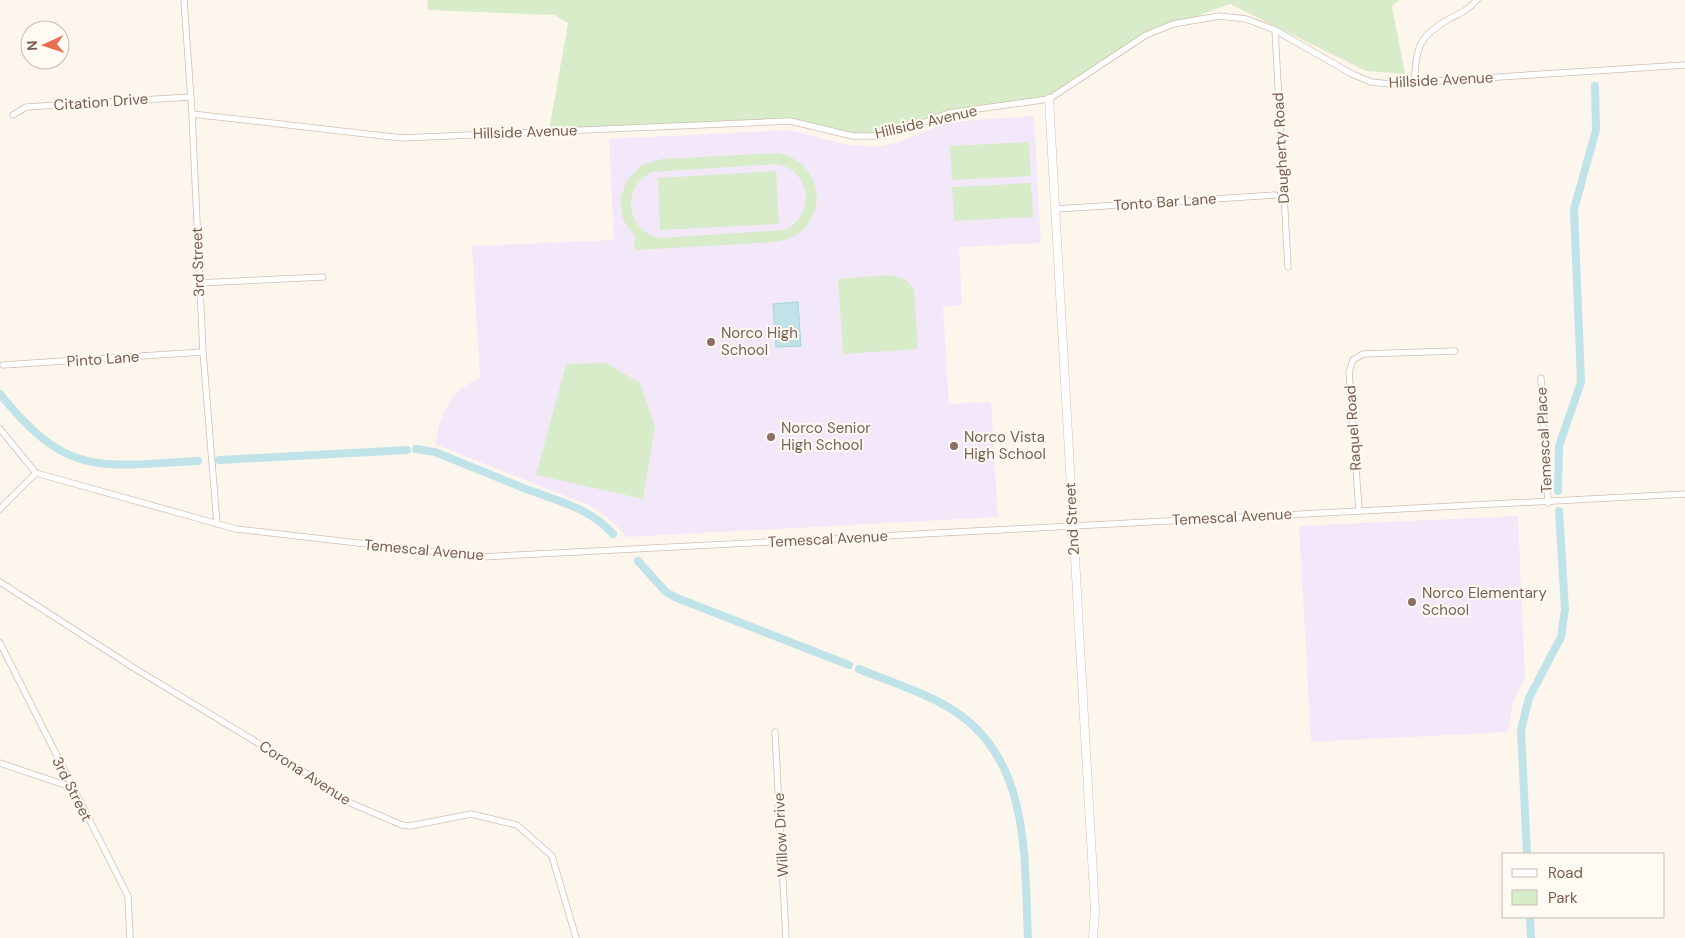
<svg xmlns="http://www.w3.org/2000/svg" width="1685" height="938" viewBox="0 0 1685 938" font-family="'DM Sans',sans-serif">
<rect width="100%" height="100%" fill="#fdf6ec"/>
<path fill="#f3e8fa" d="M1034,116L1041,243L959,247L962,305L943,307L949,404L991,402L998,517L627,537L614,523L593,507L435,444L440,421L451,400L460,389L480,377L472,246L614,240L609,139L790,130L843,144L877,147L899,142L948,122Z
M1518,516L1525,678L1513,703L1508,732L1311,742L1299,526Z"/>
<path fill="#d8ecc9" fill-rule="evenodd" d="M427,0H1399L1392,6L1405,74L1366,71L1230,4L1146,35L1049,99L949,113L900,131L853,136L790,121L549,131L568,23L554,15L428,10Z
M1029,142L1031,176L952,180L950,146Z
M777,153C831,163 830,235 775,242L635,250L634,240L637,239L623,220L620,199L627,180L642,165L662,159ZM776,164C811,170 817,214 785,230L661,238C626,232 620,187 652,172Z
M776,171L779,224L660,230L658,178Z
M1031,183L1033,217L954,221L952,187Z
M890,275L905,279L914,288L918,349L843,354L838,279Z
M606,363L640,383L655,427L643,499L536,475L566,364Z"/>
<path fill="#bfe3e8" stroke="#a5d3da" d="M798,302L801,346L776,347L773,304Z"/>
<g fill="none" stroke-linecap="round" stroke-linejoin="round">
<path stroke="#bfe3e8" stroke-width="8" d="M0,394C67,478 100,466 198,461
M416,449L435,452L526,489
M219,460L407,450
M529,490C559,501 591,509 613,534
M1558,491L1559,446L1581,382L1574,209L1596,130L1595,86
M638,561L666,592L677,598L849,665
M859,669C890,682 924,692 953,710C1031,760 1024,857 1028,938
M1527,854L1521,730L1529,698L1561,637L1565,609L1559,511
M1530,917L1531,938"/>
<defs>
<path id="street" d="M184,0L192,114L203,352L217,524
M1275,30L1288,267
M1414,83C1417,48 1417,37 1449,19C1462,12 1467,11 1477,0
M192,114L402,138L790,121L853,136H875L900,131L949,113L1049,99L1146,35L1173,24L1219,16L1246,19L1275,30L1352,74L1371,82L1390,84L1685,65
M13,115L26,107L191,97
M1056,209L1275,195
M199,283L323,277
M3,365L203,352
M1541,378L1548,503
M0,429L36,473L236,529L480,557L1685,494
M0,509L36,473
M1359,510L1349,372L1353,360L1363,354L1455,351
M0,582L134,668L291,763L348,802L402,825L410,826L471,814L517,825L552,856L576,938
M0,643L128,896L130,938
M775,732L786,938
M0,763L71,787"/>
<path id="secondary" d="M1049,99L1095,911L1093,938"/>
</defs>
<use href="#street" stroke="#d1beb0" stroke-width="7"/>
<use href="#secondary" stroke="#d6c0b0" stroke-width="9"/>
<use href="#street" stroke="#fff" stroke-width="5.5"/>
<use href="#secondary" stroke="#fff" stroke-width="8"/>
</g>
<g fill="#8d6e63" stroke="#fffaf3" stroke-width="2">
<circle cx="711" cy="342" r="5"/>
<circle cx="771" cy="437" r="5"/>
<circle cx="954" cy="446" r="5"/>
<circle cx="1412" cy="602" r="5"/>
</g>
<g text-anchor="middle" stroke-width="4" stroke-linejoin="round" paint-order="stroke">
<g font-size="15" fill="#7a5c4d" stroke="#fffaf3">
<text transform="translate(1441 80) rotate(-3)" y="5">Hillside Avenue</text>
<text transform="translate(101 102) rotate(-4)" y="5">Citation Drive</text>
<text transform="translate(926 122) rotate(-13)" y="5">Hillside Avenue</text>
<text transform="translate(525 132) rotate(-2)" y="5">Hillside Avenue</text>
<text transform="translate(1281 148) rotate(-93)" y="5">Daugherty Road</text>
<text transform="translate(1165 202) rotate(-4)" y="5">Tonto Bar Lane</text>
<text transform="translate(198 262) rotate(-92)" y="5">3rd Street</text>
<text transform="translate(103 359) rotate(-4)" y="5">Pinto Lane</text>
<text transform="translate(1353 428) rotate(-94)" y="5">Raquel Road</text>
<text transform="translate(1544 440) rotate(-93)" y="5">Temescal Place</text>
<text transform="translate(1232 517) rotate(-3)" y="5">Temescal Avenue</text>
<text transform="translate(1072 519) rotate(-93)" y="5">2nd Street</text>
<text transform="translate(828 539) rotate(-3)" y="5">Temescal Avenue</text>
<text transform="translate(424 550) rotate(5)" y="5">Temescal Avenue</text>
<text transform="translate(305 773) rotate(33)" y="5">Corona Avenue</text>
<text transform="translate(72 789) rotate(63)" y="5">3rd Street</text>
<text transform="translate(781 835) rotate(-93)" y="5">Willow Drive</text>
</g>
<g font-size="15" fill="#785e54" stroke="#fffaf3" text-anchor="start">
<text x="721" y="338">Norco High<tspan x="721" dy="17">School</tspan></text>
<text x="781" y="433">Norco Senior<tspan x="781" dy="17">High School</tspan></text>
<text x="964" y="442">Norco Vista<tspan x="964" dy="17">High School</tspan></text>
<text x="1422" y="598">Norco Elementary<tspan x="1422" dy="17">School</tspan></text>
</g>
</g>
<rect x="1502" y="853" width="162" height="65" fill="#fffaf3" stroke="#cabbb1"/>
<rect x="1512" y="869" width="25" height="8" fill="#ffffff" stroke="#cabbb1"/>
<text x="1548" y="878" font-size="15" fill="#7a5c4d">Road</text>
<rect x="1512" y="890" width="25" height="15" fill="#d8ecc9" stroke="#cabbb1"/>
<text x="1548" y="903" font-size="15" fill="#7a5c4d">Park</text>
<g transform="translate(45 45) rotate(267)"><circle r="24" fill="#fffaf3" stroke="#cabbb1"/>
<path d="M0-4L9 19L0 12L-9 19Z" fill="#e76f51"/>
<text y="-8" font-size="14" font-weight="bold" text-anchor="middle" fill="#7a5c4d">N</text>
</g>
</svg>
